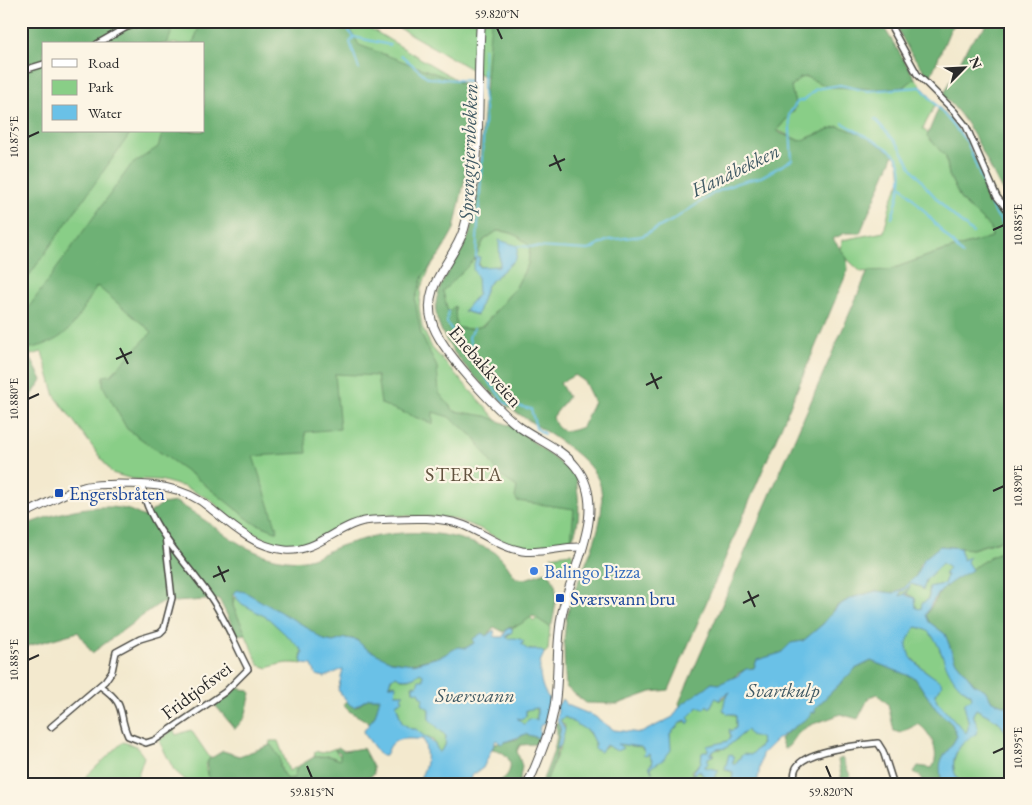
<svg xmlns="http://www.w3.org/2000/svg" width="1032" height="805" viewBox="0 0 1032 805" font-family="'EB Garamond',serif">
<rect width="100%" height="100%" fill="#fcf5e5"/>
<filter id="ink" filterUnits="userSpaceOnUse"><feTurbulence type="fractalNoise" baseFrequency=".02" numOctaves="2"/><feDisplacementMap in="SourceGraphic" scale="10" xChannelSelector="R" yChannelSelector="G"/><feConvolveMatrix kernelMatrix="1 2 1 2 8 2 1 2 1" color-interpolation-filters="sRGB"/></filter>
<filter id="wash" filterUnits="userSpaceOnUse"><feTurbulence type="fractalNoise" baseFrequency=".0096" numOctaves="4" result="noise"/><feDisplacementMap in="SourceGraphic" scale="20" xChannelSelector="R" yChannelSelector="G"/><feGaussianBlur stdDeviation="1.12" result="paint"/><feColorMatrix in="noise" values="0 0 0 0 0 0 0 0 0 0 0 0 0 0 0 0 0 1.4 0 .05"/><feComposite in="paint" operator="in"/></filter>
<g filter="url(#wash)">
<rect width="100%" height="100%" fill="#f3e9ce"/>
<path fill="#89ce87" stroke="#5a7c59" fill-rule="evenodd" d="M21,21H358L470,88V131L456,217L445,246L430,268L421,288L419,306L422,327L432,348L504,428L577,504L571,541L532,549L506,543L479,528L451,518L389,515L358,518L304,545L289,546L271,542L242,527L209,499L185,487L160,480L132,479L112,473L55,396L42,352L27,356L21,387ZM44,44H204V131H44Z
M387,21H518L485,77Z
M807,77L829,87L881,89L904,87L915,78L936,104L923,128L946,157L949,175L961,200L991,228L992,237L933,254L889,270L861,272L841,253L842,240L884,232L891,201L901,180L899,163L894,154L838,126L800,141L777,130L796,108L791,88L800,78Z
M497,231C512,231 520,236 530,247L529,263L516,287L483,326L469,329L456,327L455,307L448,312L442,291L474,260L484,240ZM477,257L480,267L501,266V259H516L487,285L477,315L464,311L478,294Z
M1011,537V547L990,557L972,570L963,560L960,548L973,549Z
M571,553L573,555L568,571H563L551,556Z
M942,563L949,568L945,573V576L947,575L944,584L929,587V599L922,603L921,609L916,608L915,598L906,593L900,596L901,591L911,584L921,587L923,590L926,580Z
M234,597L268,618L302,649L301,660L303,664C290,662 280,663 268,668L259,665L233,606Z
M530,617L534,621L538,617L550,627L548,650L545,653L535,649L528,650L521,645L524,642L520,639H509L506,637L511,633L512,628Z
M917,627C929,629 939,638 940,651L965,691L971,694L972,699L965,702C965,713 972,724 966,734L937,701L935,695L942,685C931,672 883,647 917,627Z
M420,673L423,675V680L418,682L417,686L412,685L413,691L419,692L423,699L422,704L429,709V719L445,734L447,743L439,753L433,740L423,736L416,729H411L402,723L396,704L403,699L401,697L404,694H395V684L389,685L392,677L398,676L401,679H409Z
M731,692C730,699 721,701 725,712L736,716V728L729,732L731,736L728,741L708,746V751L702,753L701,762L691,772L693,775L699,770L708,781L710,779L711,781L716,777V772L719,770L704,767L709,762L707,758L715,755L713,753L709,755L715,750L726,748L747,730L760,738L762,743L751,755L741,756L734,765L732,763L734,760L729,755L725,770L733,772L732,784H545L561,745L565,726L560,720L563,717C577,721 596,734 596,750L606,748V745L614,748L618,746L617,744L641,747L647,756L648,753L653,763L649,766L652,772L651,767C667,755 671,754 670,734L681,722L690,721L687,718L698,707L706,705L710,708L715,698H719V701Z
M536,707L537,720L522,725L517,718L522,719L526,716V710Z
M976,709L998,721L1006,732L1011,733V778L1005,784H960C958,779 954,774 954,769C951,751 968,738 978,727L973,714Z
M173,729L176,735L191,730L210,758C202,767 207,775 213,784H190L174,770L159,741Z
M270,741H278L289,771L297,767L294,778L286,779C277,768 282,752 269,746Z
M123,742L136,746L144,757L135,784H116L118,782L116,779L120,776L109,784H78Z
M336,748L335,751L341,757L340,760L329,756L314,757L315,751L322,753Z"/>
<path fill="#6eb174" stroke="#4c6e50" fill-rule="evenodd" d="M21,21H176L167,44H44V131H132L21,287Z
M201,21H346L359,45L469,86L465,178L454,229L440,254L423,276L415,300L421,334L437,367L439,393L454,411L486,416L516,428L576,476C578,499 583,519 571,541L574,509L517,501L515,497L517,487L500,476L473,436L449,417L433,412V424L381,404L377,376L335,374L340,429L305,432L307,453L253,456L278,532L252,522L195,477L127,429L103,386V376L111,375L152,332L97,286C76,321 70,342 26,349L42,380L21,412V318L131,165L158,147L163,131H204V44H193Z
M491,21H880L915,78L904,87L881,89L829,87L806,77L800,78L791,87L796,108L777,130L780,133L800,141L838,126L862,134L894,154L860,233H845L833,239L847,258L848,270L669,690L651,692L618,704L586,703L566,687C564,662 562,633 569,608C580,569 607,531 601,489C597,455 528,424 504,403C478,381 446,352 437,318C429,285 462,261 470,232C479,202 479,172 481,142C484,102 487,61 491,21ZM497,231C512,231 520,236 530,247L528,264L516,287L483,326L469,329L456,327L455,306L448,312L443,291L474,260L484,240ZM575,375L584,381L594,402L582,427C568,433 557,434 553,417L568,397L560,383Z
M893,21H958L950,30L930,78L910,52Z
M990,21H1011V205C987,169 977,126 943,96L969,44Z
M939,107C951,120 963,134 971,150C984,174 992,202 1011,222V537L972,549L940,546L920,564L916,576L904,588L894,593L876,591L851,598L837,606L823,624L803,641L791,643L781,653L757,660L754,668C752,669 749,669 747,669C734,673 728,687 712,683L680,706L679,703L868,271L889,270L933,254L992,237L991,228L961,200L949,175L946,157L927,136Z
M176,502C213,522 242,555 286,560C314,563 319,553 343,545C386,531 431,527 473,543C481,546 491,549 497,554C505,561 510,571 516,578L525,579L546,572C562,581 555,609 552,624L550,627L533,616L519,625L508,628L504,632L494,627L486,636L473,640L474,643L466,648H456L442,656L410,664L387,660L363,647L357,640L346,638L333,642L324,640L245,592L233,594V606L246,634L237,635L219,599L160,603L92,653L78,632L21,648V527C51,514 92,502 125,509C131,510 138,514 144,517L162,504Z
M1011,547V708L992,701L985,690L974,684L955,660L945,634L929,622L926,615L944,586L990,557Z
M871,661L915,678L936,709L952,724L957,736C949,752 938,765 942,784H922L921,777L914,772L918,766L932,768C941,754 931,732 918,724L900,733L894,731L888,704L877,694L869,697L858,719L840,714C826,721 811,722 800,732C794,737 792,746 784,749L780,739L811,712L815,713V708L855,669Z
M236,688L248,690L251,693L245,717L235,729L215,705Z
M369,698H378L381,700L375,716L369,724C361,715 349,715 343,704L347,700L350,705L356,707Z
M557,722C567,732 550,771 545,784H541C546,771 562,737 555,725Z
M525,734L539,738L536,744L520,745L517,751L522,766L519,784H491C516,779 517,753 492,749L495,744L517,739Z
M271,745L280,758V768L286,779L294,778L297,767L314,757L329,756L340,760V753L335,751L338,747L344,751L363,748L373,767L374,774L359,784H213L207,775L208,760L223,751L239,756Z
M842,758L854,784H836L842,781L838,760Z"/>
<path fill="#6ac1e7" stroke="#4a7689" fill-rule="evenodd" d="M499,240L518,246L516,259L487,285L477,315L464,311L478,294L477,276L473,269L476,257H480L478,265L480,267L500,266Z
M940,546L960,548L963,560L969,557L967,562L972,570C950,582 936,590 926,615L929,622L945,634L955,660L974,684L985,690L992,701L1011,708V733L1006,732L998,721L976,709L973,714L978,728L976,734C963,740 951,754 954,769C954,774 959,779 960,784H942C936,753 946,759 957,736L952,724L936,709L915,678L871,661L855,669L815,708V713L811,712L810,716L776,740L762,754L757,784H732L733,772L725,769L729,754L733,755L734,760L732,763L734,765L743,754L751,755L762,744L760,738L750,735L747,730L726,748L717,749L709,754H715L708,758V764L704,767L719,770L714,779L708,781L699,770L695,774L692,773L701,762L702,753L708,751L707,746L728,741L731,736L729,729L732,731L736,728V716L733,714H728L723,710L725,699L730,692L723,696L720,700L715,698L710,708L707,705L704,709L698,707L688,717L690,721L688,724L686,720L681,722L670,734L671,750L663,760L651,767L652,773L649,766L653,763L649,754L646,756L643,755L645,752L641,747L618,744L623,748L617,751L606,745L601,752L595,749V744L589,732L565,717L560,720L565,729L561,745L557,749L561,727L557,721L558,709L552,706L547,722L540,726L539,738L525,734C517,739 509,739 501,744L496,740L483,768L471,776L470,784H416C427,769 429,756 423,739C414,740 400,736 392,744C389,747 388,752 386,755H380L363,732L375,716L380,698H369L354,707L350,705L338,690L343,669L325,677L316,675L312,665L303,664L301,660L303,652L299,647L268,618L242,604L233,594L236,590L245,592L303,625L324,640L333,642L346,638L356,640L367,649L391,661L413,664L442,656L458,647L466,648L474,643L473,639L482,633L486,636L494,630L495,637H503L507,629L512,628V632L506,636L507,638C513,639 517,636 524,642L521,644L528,650H541L544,653C543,657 540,660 540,664C539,678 543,700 559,704L562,699L567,705L594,716L614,730L641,733L673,717L680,706L712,683L719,684L737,676L746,669L754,668L757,660L781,653L791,643L803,641L823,624L838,606L851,598L876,591L894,593L904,588L916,576L924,559ZM942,563L949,568L944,575H947L944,584L929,587V599L922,603L921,609L916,608L915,598L906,595L910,587L905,594L900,596L901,591H904L911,584L921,587L923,590L926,580ZM917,627C946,631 938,678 971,694L972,699L965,702C963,714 973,722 966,733L937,701L935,695L942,685L941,682C928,672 897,656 910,636C913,632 912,630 917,627ZM420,673L423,675V680H419L417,686L413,685V691L419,692L423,699L422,704L429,709V719L446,736L445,746L439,753C435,739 425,739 416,729H411L402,723L396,704L403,700L401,697L404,694H395L396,685H389L391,678L396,676C403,681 413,679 420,673ZM537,708V720L529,719L524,725L517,718L521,719L526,716V710Z"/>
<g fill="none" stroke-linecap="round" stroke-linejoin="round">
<path stroke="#6ac1e7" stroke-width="2" d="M341,21L354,37L390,45
M354,37L350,42L359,69
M401,55L428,78L472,81
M875,119L900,147L911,167L927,188L950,213L973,233
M843,123C898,157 914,147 892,218
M902,186L963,255
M518,246L589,250L608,240L642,236L673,220L714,193L737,183L761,177L792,160L789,114L797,102L804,100L816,89L840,85L867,91L921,87L967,142L993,210L1011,236
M476,257L485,109L483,92L484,49
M448,312L447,323L472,358
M474,328L469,337L473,360L505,403L531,409L536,428L544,434"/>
</g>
</g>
<g filter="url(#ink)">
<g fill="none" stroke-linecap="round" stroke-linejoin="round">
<defs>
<path id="street" d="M888,21L917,74L954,111L966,126L997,197L1011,214
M97,44L125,28L144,21
M21,71L44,64
M100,686C128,705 117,712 128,736L146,743L155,740L225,692L248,669C236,646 227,623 213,601C190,565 146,526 142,484
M51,727L105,681L112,671L116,652L140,639L160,633L164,629L172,598L165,536
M795,784C794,778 794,769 798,765C810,750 859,745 878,743L883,751L892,779"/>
<path id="secondary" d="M21,515C42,507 62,493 83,487C94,484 106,485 117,484C151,484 183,485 210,508C232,526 255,547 285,550C319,553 340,521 373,520C402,519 435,515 463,525C483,533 500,547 522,551C542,554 561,546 582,547"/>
<path id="primary" d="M481,21C476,89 484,163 464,229C454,262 421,284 432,322C439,349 498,411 521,428C540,441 562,449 576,467C610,510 570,570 562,614C556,644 559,674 555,703C551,731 539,758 528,784"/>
</defs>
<use href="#street" stroke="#494843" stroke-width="8"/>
<use href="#secondary" stroke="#494843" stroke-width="9"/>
<use href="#primary" stroke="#494843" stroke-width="10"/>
<use href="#street" stroke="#fff" stroke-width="5"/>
<use href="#secondary" stroke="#fff" stroke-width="7"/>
<use href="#primary" stroke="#fff" stroke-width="8"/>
</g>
</g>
<path fill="none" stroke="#2b2b2b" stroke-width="2" d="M497,28L502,39M28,137L39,132M554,155L561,171M549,166L565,159M993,230L1004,225M120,348L128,364M116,359L132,352M651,373L658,389M646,385L662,377M28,399L39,394M993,491L1004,486M218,566L225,582M213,577L229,570M748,591L755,607M743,603L759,595M28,660L39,655M993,753L1004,748M307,766L312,778M826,766L831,778"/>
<g fill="#1a4fb4" stroke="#fcf5e5" stroke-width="2">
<rect x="54" y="488" width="10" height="10" rx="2.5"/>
<rect x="555" y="593" width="10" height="10" rx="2.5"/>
</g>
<circle fill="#3f7fe0" stroke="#fcf5e5" stroke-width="2" cx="534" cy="571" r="5"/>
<g text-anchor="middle" stroke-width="4.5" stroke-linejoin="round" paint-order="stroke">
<g font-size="19" fill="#2b2b2b" stroke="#fcf5e5">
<text transform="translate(486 366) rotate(49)" y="7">Enebakkveien</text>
<text transform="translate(196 690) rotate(-37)" y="7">Fridtjofsvei</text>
</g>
<g font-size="19" fill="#164399" stroke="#fcf5e5" text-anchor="start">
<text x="69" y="500">Engersbråten</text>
<text x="570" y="605">Sværsvann bru</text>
</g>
<g font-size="19" fill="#366cbe" stroke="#fcf5e5" text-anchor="start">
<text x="544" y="578">Balingo Pizza</text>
</g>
<g font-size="20" font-style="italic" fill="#3e5863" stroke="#fcf5e5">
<text transform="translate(468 152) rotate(-88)" y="7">Sprengtjernbekken</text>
<text transform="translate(735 170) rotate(-26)" y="7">Hanåbekken</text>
<text x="783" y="697">Svartkulp</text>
<text x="475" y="702">Sværsvann</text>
</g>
<g font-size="20" letter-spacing="1" fill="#62523e" stroke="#fcf5e5">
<text x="464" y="481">STERTA</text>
</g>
</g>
<rect width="1032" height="805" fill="none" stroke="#fcf5e5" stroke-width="55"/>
<rect x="42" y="42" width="162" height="90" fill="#fcf5e5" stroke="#a8a49b"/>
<rect x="52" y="59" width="25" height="8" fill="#ffffff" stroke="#a8a49b"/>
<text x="88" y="68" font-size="15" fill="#2b2b2b">Road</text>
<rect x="52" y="80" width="25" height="15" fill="#89ce87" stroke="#a8a49b"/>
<text x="88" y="92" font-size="15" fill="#2b2b2b">Park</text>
<rect x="52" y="105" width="25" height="15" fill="#6ac1e7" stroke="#a8a49b"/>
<text x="88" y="118" font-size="15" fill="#2b2b2b">Water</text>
<g transform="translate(964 68) rotate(66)" stroke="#fcf5e5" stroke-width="4" paint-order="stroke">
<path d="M0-4L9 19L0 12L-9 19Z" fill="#2b2b2b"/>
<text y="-8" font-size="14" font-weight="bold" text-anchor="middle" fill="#2b2b2b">N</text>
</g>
<rect x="28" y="28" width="976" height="750" fill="none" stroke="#2b2b2b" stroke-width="2"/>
<g font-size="12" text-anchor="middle" fill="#2b2b2b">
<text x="497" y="18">59.820°N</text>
<text transform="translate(14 137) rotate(-90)" y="4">10.875°E</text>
<text transform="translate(1018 225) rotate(-90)" y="4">10.885°E</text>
<text transform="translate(14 399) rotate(-90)" y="4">10.880°E</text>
<text transform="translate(1018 486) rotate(-90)" y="4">10.890°E</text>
<text transform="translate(14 660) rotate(-90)" y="4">10.885°E</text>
<text transform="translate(1018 748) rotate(-90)" y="4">10.895°E</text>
<text x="312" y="796">59.815°N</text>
<text x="831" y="796">59.820°N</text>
</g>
</svg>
